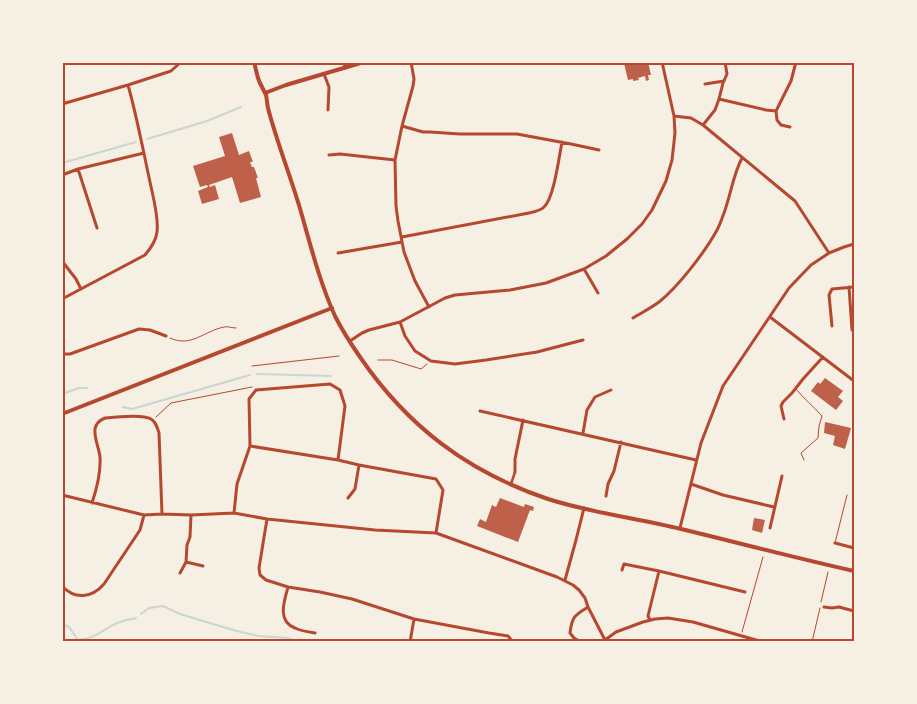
<svg xmlns="http://www.w3.org/2000/svg" width="917" height="704" viewBox="0 0 917 704" font-family="Lato,sans-serif">
<rect width="100%" height="100%" fill="#f6efe4"/>
<g fill="none" stroke-linecap="round" stroke-linejoin="round">
<path stroke="#c9d6d2" stroke-width="2" d="M147,139L207,121L241,107
M62,163L136,142
M257,374L331,376
M62,394L79,388H87
M123,407L132,409L250,375
M141,614L149,608L163,606L180,614L233,630L258,636L288,638L298,642
M62,624L69,627L78,640C96,639 105,627 120,622C125,620 131,619 136,618"/>
</g>
<path fill="#bf614a" d="M627,62H648L651,75H648L649,80L646,81L645,76L638,78L639,80L633,81V79L628,80L624,63Z
M232,133L239,155L249,151L253,162H250L252,167H254L258,178H256L261,197L240,203L232,177L209,185L210,187L215,185L219,199L202,204L198,191L208,187L207,185L200,187L193,166L225,156L219,137Z
M825,378L843,391L838,397L843,401L836,410L811,391L818,382L820,384Z
M825,422L851,428L845,449L833,445L835,436L824,433Z
M500,498L524,507L525,504L534,507L533,511L530,510L518,542L477,526L480,519L486,522L492,505L496,507Z
M754,518L765,520L762,533L752,530Z"/>
<g fill="none" stroke-linecap="round" stroke-linejoin="round">
<path stroke="#b5482f" stroke-width="1" d="M170,338C191,348 204,331 224,327C227,326 232,328 236,328
M378,360H392L421,369L427,364
M252,366L339,356
M156,417L171,403L252,387
M821,602L828,572
M742,632L763,557
M812,642L820,608"/>
<path stroke="#b5482f" stroke-width="1" d="M796,389C804,399 813,406 822,416L819,426L818,438L801,453L804,460
M835,543L847,495"/>
<path stroke="#b5482f" stroke-width="2.5" d="M511,484L515,472"/>
<path stroke="#b5482f" stroke-width="3" d="M344,62L345,68
M411,62L414,79L413,86L402,126L395,160L396,206L398,221L404,252L415,281L429,307
M324,74L329,87L328,110
M705,84L724,81
M719,99L766,110L776,111L791,81L796,62
M62,104L128,85L171,71L181,62
M776,111L777,120L781,125L790,127
M674,116L691,118L703,125L795,201L829,253
M703,125L715,110L719,99L723,83L727,74L725,62
M402,126L423,132H430L460,134H517L571,144L599,150
M329,155L340,154L395,160
M78,169L97,228
M62,175L78,169L144,153
M402,237L529,213C534,212 540,211 544,207C554,198 559,157 562,142
M338,253L402,242
M62,261L76,279L81,289
M584,269L598,293
M849,287L852,330
M62,299L145,255C151,248 156,241 157,232C159,217 153,197 150,182C143,150 137,117 128,85
M770,317L854,381
M633,318C641,313 651,308 659,302C678,287 705,252 717,230C720,225 722,218 724,213C731,194 733,175 742,158
M400,322L405,336L415,351L431,361L455,364L486,360L537,352L583,340
M832,326L829,295L832,289L854,287
M350,341L362,333L369,330L400,322L445,298L455,295L510,290L546,283L584,269L606,256L627,239L642,224L652,210L666,181L672,160L675,133L674,116L662,62
M62,354H70L139,329L150,330L166,336
M480,411L696,460
M784,419L781,406L783,402L792,393L803,379L823,357
M583,433L587,410L595,397L611,390
M250,446L338,460L359,465L436,479L443,490L436,533
M515,472V459L523,420
M691,484L723,495L774,507
M62,495L144,515L162,514L191,515L234,513L267,519L375,530L436,533L557,577L573,585L579,590L585,598L588,607L606,642
M606,496L608,484L614,471L621,442
M348,498L355,489L359,465
M92,503C97,488 101,473 100,457C99,448 94,438 95,429C96,423 100,420 105,418C115,417 143,414 151,419C156,422 157,427 159,433L162,514
M234,513L237,484L250,446L249,399L256,390L330,384L340,390L345,406L338,460
M267,519L259,568L260,575L266,580L288,587L320,592L352,599L414,619L489,633L508,636L513,642
M680,528L701,443L723,386L789,288L811,265L829,253L844,247L854,244
M770,528L782,476
M835,543L854,548
M186,562L203,566
M622,570L624,564L659,571L745,592
M180,573L186,562L187,545L190,537L191,515
M565,580L576,540L584,508
M62,586C75,600 92,598 104,584L140,530L144,515
M288,587C284,602 277,621 295,628C301,631 308,632 315,633
M824,607L832,608L839,607L854,611
M650,620L648,616L659,571
M410,642L414,619
M581,642L574,638L570,633C572,616 575,615 588,607
M597,642L605,640L616,632L643,622L655,619L668,618L693,622L763,642"/>
<path stroke="#b5482f" stroke-width="4" d="M254,62C256,69 257,77 260,83C262,87 264,91 266,95C267,99 267,104 268,108C277,143 291,177 301,212C311,247 320,283 335,316C342,330 351,344 360,357C408,427 468,472 548,499C591,513 637,518 681,529C739,543 796,558 854,571
M265,93L286,85L364,62
M62,414L332,308"/>
</g>
<rect width="917" height="704" fill="none" stroke="#f6efe4" stroke-width="128"/>
<rect x="64" y="64" width="789" height="576" fill="none" stroke="#b5482f" stroke-width="2"/>
</svg>
